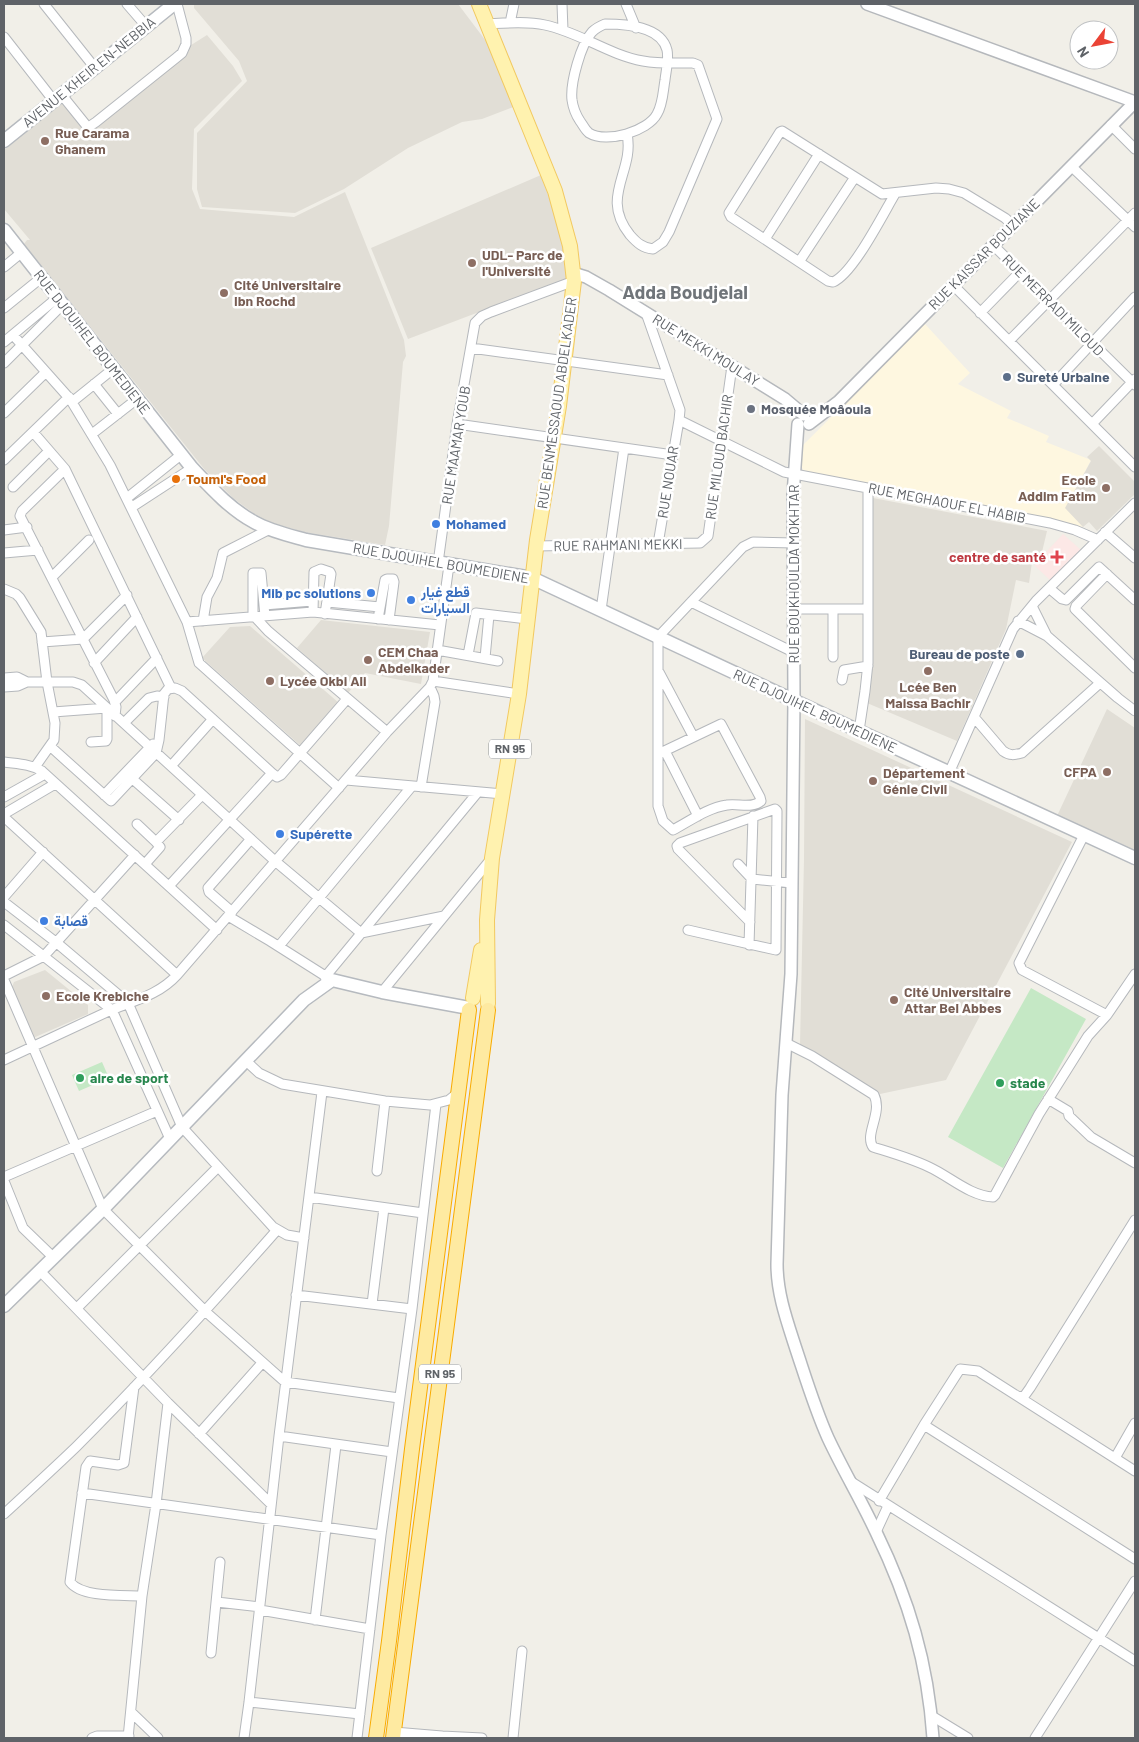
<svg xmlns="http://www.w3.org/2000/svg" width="1139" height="1742" viewBox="0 0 1139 1742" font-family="Barlow,Vazirmatn,sans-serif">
<rect width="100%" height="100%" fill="#f1efe8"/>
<path fill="#fef7e0" d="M925,324L970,373L958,384L1011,411L1007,418L1049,436L1046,442L1091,460L1066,508L1083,527L974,504L804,471L800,465L798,450Z"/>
<path fill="#e1ded6" d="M194,4H458L495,53L516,106L482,119L462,122L408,148L344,189L295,213L202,207L197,189V133L247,81L239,61L194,8Z
M207,35L233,66L242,81L194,129L192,189L200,209L294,217L345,192L404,340L406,356L403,362L389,526L385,545L304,532L264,521L233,498L205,470L24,244L27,240H30L4,209V150L62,103L87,132L185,56L189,51L188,47Z
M541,175L559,226L569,278L408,339L371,248Z
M1099,446L1135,482V494L1097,531L1089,522L1083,527L1065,508L1091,461L1087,457Z
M873,498L1047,531L1042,552L1033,555L1029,583L1016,580L1006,629L957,741L867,703L873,612Z
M321,620L430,632L421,684L365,673L348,693L297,648Z
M250,626L339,703L301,746L202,658L230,627Z
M1107,709L1135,728V853L1057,816Z
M805,719L1072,842L946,1080L880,1094L800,1045L804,859Z
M45,970L88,1005V1014L33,1038L12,987L14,982Z"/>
<path fill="#fce8e6" d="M1063,534L1081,550L1050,580L1034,565Z"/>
<path fill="#c5e8c5" d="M1031,988L1086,1019L1003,1168L948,1137Z
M102,1062L109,1078L79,1091L72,1075Z"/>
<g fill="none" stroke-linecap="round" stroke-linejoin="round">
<defs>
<path id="minor" d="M44,4L95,68
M127,4L146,26
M562,4L563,30
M626,4L636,28
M510,23L514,4
M488,24C506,23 527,21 545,25C579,32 609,55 643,61C659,64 676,63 693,63L698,65L717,119L669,232L663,242L653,249C643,248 637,243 630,235C599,196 635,172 627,134
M605,24C626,24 661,26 667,50C669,59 666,71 665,80C663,91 663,104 657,114C648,131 607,144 589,133C585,130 583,125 580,121C576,115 573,107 572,100C570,83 581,44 592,32C596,28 600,26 605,24Z
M4,37L54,101
M61,94L86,125L90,126L96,122L176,58L182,53L186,44V38L177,4
M1111,125L1135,149
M1071,166L1135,227
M895,194C883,214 853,274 833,282L828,281L731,217L729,213L780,132L782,131L882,194L936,188L949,189L964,193L1005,218L1013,225
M765,239L819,154
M993,245L1135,385
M799,262L855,177
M4,267L21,253
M953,285L1135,467
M4,308L41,278
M646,313L680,410L679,420L784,472L1050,523L1075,530L1098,540
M980,313L1020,272
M13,335L70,399L110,465L187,622L199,663L339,788
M1009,341L1135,213
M4,342L57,298
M471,348L668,375
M4,363L63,304
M94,384L118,414
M1053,385L1135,297
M72,402L113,369
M4,413L46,372
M457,424L673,455
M1092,424L1135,379
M33,432L65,469L171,688
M92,434L137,399
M4,460L69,397
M65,469L22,511L20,516L114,700L116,707L115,716
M13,487L49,451
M127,498L182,454
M132,507L192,468
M4,530L27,527
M1105,532L1135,558
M658,544L679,420
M536,546L700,543L708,536L732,366
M4,553L38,550
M438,563L457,424L475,323L482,316L491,312L574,281
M1107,574L1076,606L1075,609L1135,668
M52,577L89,540
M1049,588L1062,599L1066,600L1099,567L1135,600
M4,589L16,594L20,598L41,632L47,682L55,723L54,740L35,767
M327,602L380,607
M691,602L793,652
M264,605L312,601
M793,609H868
M601,610L624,448
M833,610V657
M313,612L314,572L321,569L330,572L331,574L325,614
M253,617V573H261L265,616
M255,617L268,631L387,732
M378,619L385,580L387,579H393L394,582L389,620
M203,621L207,597L217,578L223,553L270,529
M1018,621L1047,636L1032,606
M187,622L313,612L440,625
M1047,636L1118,698L1135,711
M42,642L83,639L127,595
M437,650L498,661
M468,655L476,613L527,619
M485,658L489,615
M94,663L137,617
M659,672L693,736
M4,678L17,677L27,682H73L82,685L275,861L361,933L444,916
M842,680L844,670L868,666
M433,681L519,694
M4,687L18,686L27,682
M115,702L157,658
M53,712L107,708V739L106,741L91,742
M974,717L1003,751C1010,756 1014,755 1022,753L1100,683
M124,723L149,698L157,696L164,697
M859,731L865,691L868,663V488
M51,747L111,801L156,753L159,740L164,694L168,689L175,688L182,691L272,773L169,886
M665,751L698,816
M658,754L721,724L760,797L761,801C753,809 737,803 727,805C707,808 690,821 673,830L663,821L658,806V637L743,547L753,542L794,543
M4,762C18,764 30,764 42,771L217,930
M171,766L213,719
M272,773L277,777L281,775L347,699
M949,773L1013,629L1036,601L1135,503
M128,775L179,820
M346,780L503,794
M421,787L435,702L434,696L430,687
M104,795L153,744
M4,797L45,774
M4,814L55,784
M4,817L177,975
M137,824L156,842
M1084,835L1019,963L1022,970L1107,1015
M145,864L160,847L156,842L202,795
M738,864L752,879L792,883
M4,897L43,852
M4,902L57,943L128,1003L182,1127L273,1227L287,1235L304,1238
M232,912L209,892L208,888L251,839
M228,916L270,941L330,979
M4,925L112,1010L170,1139
M688,930L776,950L777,811L775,809L680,843L677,846L678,849L750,922
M749,945L753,816
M279,946L412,786
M4,976L44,956L135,855
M325,977L478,792
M4,980L103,1209L206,1312L285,1382L399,1398
M382,992L491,859
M786,1043L812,1056L874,1095C883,1113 864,1134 873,1147C892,1153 910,1158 929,1167C949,1176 970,1196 993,1197L995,1195L1039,1114L1088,1036L1107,1015L1135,974
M4,1060C39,1044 74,1027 109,1011C133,1001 159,995 177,975L387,732L430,687L433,681L449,565
M246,1061L259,1073L282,1084L385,1101L430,1105L449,1100L459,1092
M1048,1099L1068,1111L1069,1116L1091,1137L1135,1163
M377,1171L385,1101
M4,1177L157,1111
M4,1181L23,1228L53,1257
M309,1197L423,1213
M40,1271L168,1403L271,1504
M296,1295L412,1309
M372,1304L384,1208
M77,1308L218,1167
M134,1387L124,1463L118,1465L90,1461L86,1467L70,1582C82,1598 123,1595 142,1596
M1019,1397L1025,1395L1030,1388L1135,1220
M924,1425L1135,1559
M199,1434L262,1363
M279,1436L392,1452
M1115,1458L1135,1423
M850,1481L1135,1661
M82,1493L381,1535
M879,1501L924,1425L960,1369L978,1371L1135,1471
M4,1514C28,1492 52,1470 76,1447C146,1377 212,1304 277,1230
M876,1532L888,1506
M217,1602L260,1607
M260,1610L370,1629
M315,1620L336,1445
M211,1653L220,1562
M249,1702L360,1714
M131,1712L158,1738
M932,1716L968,1738
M394,1732L442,1736V1738
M442,1736L482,1738
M92,1738L97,1736H129
M128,1738L142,1596L156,1504L168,1403
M244,1738L249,1702L279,1436L322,1092
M357,1738L381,1535L412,1309L436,1104
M513,1738L522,1651
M1035,1738L1135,1581"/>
<path id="tertiary" d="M573,273L586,277L609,290L785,399L804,415
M798,424L793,495L794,701L791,974L782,1095L777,1264C777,1294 787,1321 796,1349C806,1379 815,1409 828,1438C843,1470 861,1500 876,1532C909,1600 928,1663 933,1738
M809,424L839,401L1135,102L867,4"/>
<path id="secondary" d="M4,141L174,4
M4,230L192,468C211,488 230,509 254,522C270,531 288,535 306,540L532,578L859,731L1135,858
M4,1306L103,1209L304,1000L332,980L382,992L469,1008"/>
<path id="primary" d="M479,4L555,191L570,246L574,281L559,406L537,540L519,694L492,858L487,920L488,1004
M473,998L481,950"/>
<path id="trunk" d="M376,1738L389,1641L412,1449L469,1010
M393,1738L488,1010"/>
</defs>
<use href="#minor" stroke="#b5b8bc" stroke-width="11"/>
<use href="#tertiary" stroke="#b5b8bc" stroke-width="14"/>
<use href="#secondary" stroke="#b6babf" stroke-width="15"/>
<use href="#primary" stroke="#f2c960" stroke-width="16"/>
<use href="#trunk" stroke="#f9ab00" stroke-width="16"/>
<use href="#minor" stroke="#fff" stroke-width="9"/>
<use href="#tertiary" stroke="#fff" stroke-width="11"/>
<use href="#secondary" stroke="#fff" stroke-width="12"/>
<use href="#primary" stroke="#fff2af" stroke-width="14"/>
<use href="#trunk" stroke="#feeaa1" stroke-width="14"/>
</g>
<g fill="#8d6e63" stroke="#fff" stroke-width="2">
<circle cx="45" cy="141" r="5"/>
<circle cx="472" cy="263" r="5"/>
<circle cx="224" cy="293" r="5"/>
<circle cx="1106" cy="488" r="5"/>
<circle cx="368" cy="660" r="5"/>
<circle cx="928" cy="671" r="5"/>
<circle cx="270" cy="681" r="5"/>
<circle cx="1107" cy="772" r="5"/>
<circle cx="873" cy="781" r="5"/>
<circle cx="46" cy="996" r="5"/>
<circle cx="894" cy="1000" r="5"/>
</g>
<g fill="#5c6f8a" stroke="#fff" stroke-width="2">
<circle cx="1007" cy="377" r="5"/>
<circle cx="1020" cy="654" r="5"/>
</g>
<circle fill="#6b7280" stroke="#fff" stroke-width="2" cx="751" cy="409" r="5"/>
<circle fill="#e8710a" stroke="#fff" stroke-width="2" cx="176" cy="479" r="5"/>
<g fill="#3f7fe0" stroke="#fff" stroke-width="2">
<circle cx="436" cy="524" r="5"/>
<circle cx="371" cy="593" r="5"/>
<circle cx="411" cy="600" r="5"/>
<circle cx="280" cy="834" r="5"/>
<circle cx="44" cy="921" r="5"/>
</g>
<path fill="#e0444e" stroke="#fff" stroke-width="2" d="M1054.5 549.5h5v5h5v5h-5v5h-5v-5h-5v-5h5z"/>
<g fill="#2e9e5b" stroke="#fff" stroke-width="2">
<circle cx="80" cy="1078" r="5"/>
<circle cx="1000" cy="1083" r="5"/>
</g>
<g text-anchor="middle" stroke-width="5" stroke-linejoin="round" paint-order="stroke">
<g fill="#fff" stroke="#8f9295" stroke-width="1">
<rect x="489" y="739.5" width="42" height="19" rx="4"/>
<rect x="419" y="1364.5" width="42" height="19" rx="4"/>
</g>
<g font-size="12" font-weight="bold" fill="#5f6368">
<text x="510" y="753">RN 95</text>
<text x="440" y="1378">RN 95</text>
</g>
<g font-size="14" fill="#5f6368" stroke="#fff">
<text transform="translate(89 72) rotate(-39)" y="5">AVENUE KHEIR EN-NEBBIA</text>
<text transform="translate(984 254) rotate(-45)" y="5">RUE KAISSAR BOUZIANE</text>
<text transform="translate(1053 305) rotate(45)" y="5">RUE MERRADI MILOUD</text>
<text transform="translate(92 342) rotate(52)" y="5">RUE DJOUIHEL BOUMEDIENE</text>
<text transform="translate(706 350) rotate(32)" y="5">RUE MEKKI MOULAY</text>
<text transform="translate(557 403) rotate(-82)" y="5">RUE BENMESSAOUD ABDELKADER</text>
<text transform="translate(456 445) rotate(-81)" y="5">RUE MAAMAR YOUB</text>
<text transform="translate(719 457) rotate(-82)" y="5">RUE MILOUD BACHIR</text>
<text transform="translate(668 482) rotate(-81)" y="5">RUE NOUAR</text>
<text transform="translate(947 503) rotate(11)" y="5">RUE MEGHAOUF EL HABIB</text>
<text transform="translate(618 545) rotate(-1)" y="5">RUE RAHMANI MEKKI</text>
<text transform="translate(441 563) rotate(10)" y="5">RUE DJOUIHEL BOUMEDIENE</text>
<text transform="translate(794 574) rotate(-90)" y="5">RUE BOUKHOULDA MOKHTAR</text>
<text transform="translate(815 711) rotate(25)" y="5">RUE DJOUIHEL BOUMEDIENE</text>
</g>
<g font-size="14" font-weight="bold" fill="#785e54" stroke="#fff" text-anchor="start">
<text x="55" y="138">Rue Carama<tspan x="55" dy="16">Ghanem</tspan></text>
<text x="482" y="260">UDL- Parc de<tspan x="482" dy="16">l'Université</tspan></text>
<text x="234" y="290">Cité Universitaire<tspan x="234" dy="16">Ibn Rochd</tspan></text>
<text x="1096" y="485" text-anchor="end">Ecole<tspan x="1096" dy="16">Addim Fatim</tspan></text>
<text x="378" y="657">CEM Chaa<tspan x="378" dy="16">Abdelkader</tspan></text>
<text x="280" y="686">Lycée Okbi Ali</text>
<text x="928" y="692" text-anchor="middle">Lcée Ben<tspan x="928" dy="16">Maissa Bachir</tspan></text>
<text x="1097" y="777" text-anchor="end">CFPA</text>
<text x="883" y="778">Département<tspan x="883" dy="16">Génie Civil</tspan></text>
<text x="904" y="997">Cité Universitaire<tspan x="904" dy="16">Attar Bel Abbes</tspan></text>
<text x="56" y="1001">Ecole Krebiche</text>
</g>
<g font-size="14" font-weight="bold" fill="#4e5e75" stroke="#fff" text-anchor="start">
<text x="1017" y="382">Sureté Urbaine</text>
<text x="1010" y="659" text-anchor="end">Bureau de poste</text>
</g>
<g font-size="14" font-weight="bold" fill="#5b616d" stroke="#fff" text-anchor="start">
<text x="761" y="414">Mosquée Moâouia</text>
</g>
<g font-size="14" font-weight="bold" fill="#c56008" stroke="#fff" text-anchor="start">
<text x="186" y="484">Toumi's Food</text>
</g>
<g font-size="14" font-weight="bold" fill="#366cbe" stroke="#fff" text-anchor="start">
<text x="446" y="529">Mohamed</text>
<text x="421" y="597">قطع غيار<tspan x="421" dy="16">السيارات</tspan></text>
<text x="361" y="598" text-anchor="end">Mib pc solutions</text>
<text x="290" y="839">Supérette</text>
<text x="54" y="926">قصابة</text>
</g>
<g font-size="14" font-weight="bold" fill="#be3a42" stroke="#fff" text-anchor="end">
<text x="1046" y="562">centre de santé</text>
</g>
<g font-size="14" font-weight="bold" fill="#27864d" stroke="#fff" text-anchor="start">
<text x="90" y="1083">aire de sport</text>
<text x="1010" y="1088">stade</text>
</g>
<g font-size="19" font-weight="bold" fill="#70757a" stroke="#fff">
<text x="685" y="299">Adda Boudjelal</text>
</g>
</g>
<rect width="1139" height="1742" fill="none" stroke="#5f6368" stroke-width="10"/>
<g transform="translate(1094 45) rotate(238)"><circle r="24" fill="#ffffff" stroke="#bfc1c3"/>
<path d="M0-4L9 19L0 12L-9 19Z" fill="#ea4335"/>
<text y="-8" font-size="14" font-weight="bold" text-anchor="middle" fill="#5f6368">N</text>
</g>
</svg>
